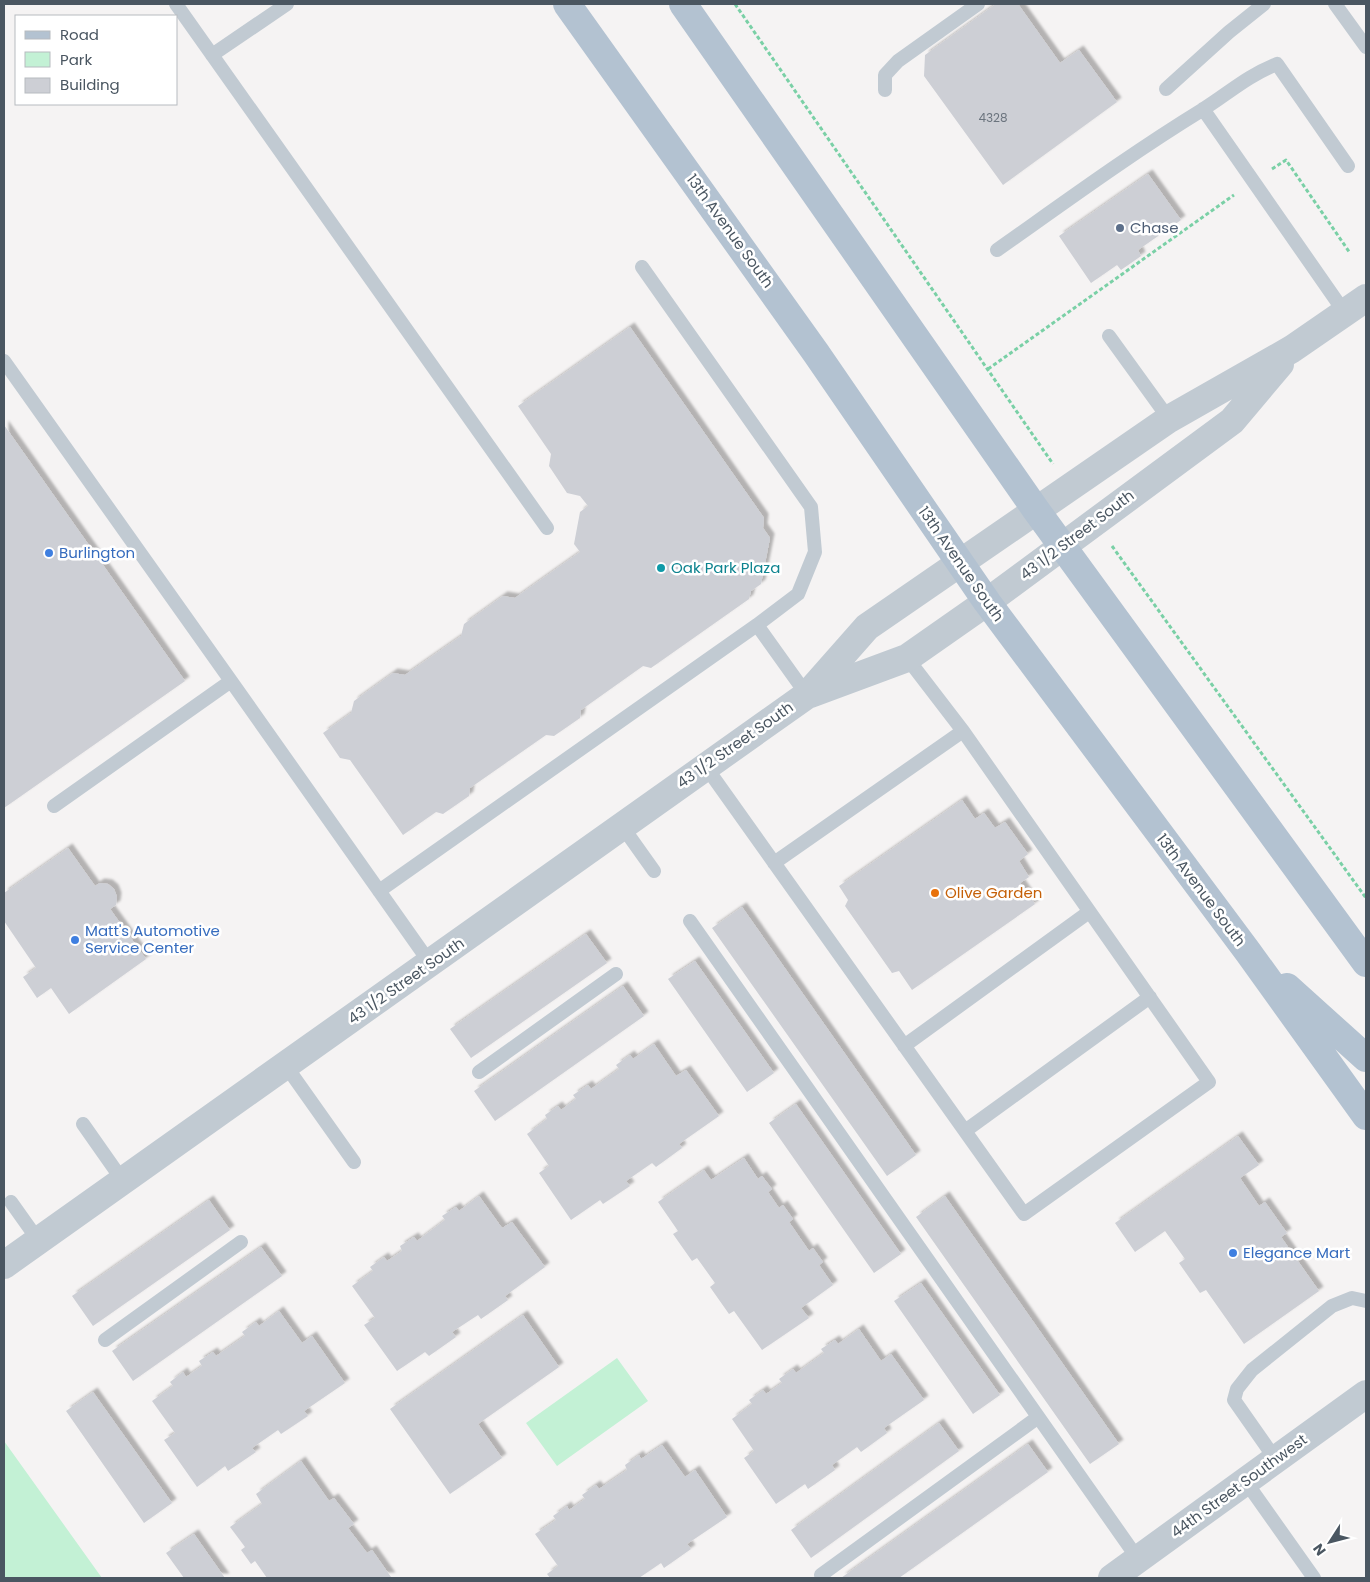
<svg xmlns="http://www.w3.org/2000/svg" width="1370" height="1582" viewBox="0 0 1370 1582" font-family="Poppins,sans-serif">
<defs>
<filter id="shadow"><feDropShadow dx="4.5" dy="-4.5" stdDeviation="1" flood-color="#0004"/></filter>
</defs>
<rect width="100%" height="100%" fill="#f5f3f3"/>
<path fill="#c3f1d5" d="M617,1358L648,1401L557,1466L526,1423Z
M4,1441L102,1578H4Z"/>
<path fill="#cdcfd5" filter="url(#shadow)" d="M996,4H1018L1060,63L1079,50L1117,102L1003,185L924,76L925,55Z
M1148,174L1181,220L1138,250L1141,256L1121,270L1117,265L1091,283L1059,236Z
M630,327L764,518L763,528L770,538L761,584L751,591L749,599L651,668L643,666L581,710L580,718L554,736L546,735L470,788L469,796L443,814L436,812L403,835L350,760L340,758L323,733L351,713L354,701L393,673L405,675L461,636L464,624L503,596L515,598L580,552L574,544L580,512L588,506L580,496L567,493L549,466L551,454L518,406Z
M4,425L185,681L4,808Z
M962,800L975,819L984,813L995,828L1005,822L1028,854L1019,861L1029,877L1020,883L1035,904L912,990L899,971L892,973L845,906L848,900L839,886Z
M68,848L95,886L100,883L108,884L114,889L117,897L116,905L110,909L146,959L69,1014L51,988L37,998L23,977L36,968L4,921V893Z
M742,907L916,1155L887,1176L712,928Z
M586,934L607,963L471,1058L450,1029Z
M695,961L774,1073L747,1092L668,979Z
M623,986L644,1016L495,1121L474,1091Z
M654,1044L676,1076L686,1070L719,1116L679,1144L682,1148L656,1167L652,1163L626,1181L630,1186L603,1204L600,1200L571,1220L539,1173L549,1166L527,1134L547,1119L545,1115L558,1106L561,1110L576,1099L573,1095L588,1085L591,1089L619,1069L616,1065L630,1055L633,1059Z
M796,1104L901,1254L874,1273L769,1123Z
M1238,1136L1259,1165L1240,1178L1259,1206L1265,1202L1287,1233L1281,1237L1319,1291L1244,1344L1206,1290L1200,1293L1179,1263L1185,1259L1165,1231L1135,1252L1115,1223Z
M744,1158L758,1179L762,1176L772,1189L768,1192L779,1208L783,1205L793,1219L789,1222L809,1251L813,1248L823,1262L819,1265L833,1285L801,1308L809,1318L762,1350L734,1311L729,1314L710,1287L715,1283L697,1258L692,1261L673,1234L678,1231L658,1202L704,1170L711,1180Z
M479,1196L502,1228L512,1222L545,1267L505,1296L508,1300L481,1319L478,1315L452,1332L456,1337L429,1356L425,1352L397,1371L364,1325L375,1318L352,1286L373,1271L370,1267L384,1257L387,1261L402,1251L400,1246L414,1237L417,1241L445,1220L442,1216L456,1207L459,1211Z
M945,1196L1119,1444L1090,1464L916,1217Z
M209,1200L230,1230L93,1326L72,1296Z
M261,1247L282,1276L133,1381L112,1351Z
M921,1283L1000,1395L973,1414L894,1301Z
M279,1311L302,1343L312,1336L345,1383L304,1411L308,1416L281,1434L278,1430L252,1448L256,1452L228,1471L225,1466L197,1487L164,1440L175,1433L152,1401L173,1386L170,1382L183,1372L186,1377L202,1366L199,1361L213,1352L216,1356L245,1336L242,1332L256,1322L259,1326Z
M523,1315L559,1367L478,1424L502,1458L450,1494L390,1409Z
M859,1329L881,1361L891,1354L924,1400L884,1428L887,1433L861,1452L857,1447L832,1465L835,1470L808,1489L805,1484L776,1504L744,1458L754,1451L732,1419L752,1404L749,1400L763,1390L766,1394L782,1383L779,1379L793,1369L796,1373L824,1353L821,1349L835,1340L838,1344Z
M93,1392L172,1503L144,1523L66,1411Z
M939,1423L959,1451L811,1558L791,1530Z
M1028,1444L1048,1472L899,1578H841Z
M662,1445L685,1477L695,1470L727,1517L687,1544L691,1549L664,1568L661,1563L639,1578H550L547,1574L558,1566L535,1534L556,1520L553,1516L567,1506L569,1510L585,1499L582,1495L596,1485L599,1489L627,1470L625,1465L639,1455L641,1459Z
M301,1461L329,1501L334,1498L354,1524L348,1528L367,1553L372,1550L391,1577L267,1578L255,1561L251,1564L241,1550L245,1547L230,1527L262,1504L256,1494Z
M194,1534L225,1578H184L166,1553Z"/>
<g fill="none" stroke-linecap="round" stroke-linejoin="round">
<path stroke="#7ad0a6" stroke-width="3" stroke-dasharray="4 2.5" stroke-linecap="butt" d="M735,4L1053,464
M1272,169L1286,160L1350,253
M988,369L1234,195
M1112,546L1366,898"/>
<path stroke="#c1cad2" stroke-width="14" d="M176,4L547,528
M1335,4L1366,47
M212,55L287,4
M1166,89L1229,32L1264,4
M885,90V75L898,61L978,4
M1203,109L1345,313
M997,250C1065,202 1132,153 1202,110C1229,93 1247,76 1277,64L1348,166
M1109,336L1169,419
M4,361L231,681
M757,625L807,695
M706,767L1024,1214L1209,1082L963,731L907,658
M54,806L231,681L430,963
M622,826L654,871
M774,863L963,731
M379,891L757,625L798,594L815,552L811,507L642,267
M690,921L1138,1559
M904,1046L1089,912
M286,1066L354,1162
M479,1072L616,974
M83,1124L123,1181
M965,1131L1150,997
M11,1202L38,1240
M105,1340L241,1242
M1276,1460L1234,1400L1237,1389L1252,1370L1332,1306L1352,1298L1366,1301
M1246,1482L1314,1578
M821,1575L1037,1418"/>
<path stroke="#c1cad2" stroke-width="28" d="M810,694L907,658L987,602L1232,421L1280,364
M4,1265L807,695L867,627L1169,419L1292,349L1366,298
M1112,1578L1366,1394"/>
<path stroke="#b3c2d1" stroke-width="28" d="M567,4L816,353L987,602L1248,952L1366,1116
M683,4L1036,510L1366,963
M1287,987L1366,1058"/>
</g>
<circle fill="#5c6f8a" stroke="#fff" stroke-width="2" cx="1120" cy="228" r="5"/>
<g fill="#3f7fe0" stroke="#fff" stroke-width="2">
<circle cx="49" cy="553" r="5"/>
<circle cx="75" cy="940" r="5"/>
<circle cx="1233" cy="1253" r="5"/>
</g>
<circle fill="#0f9aa8" stroke="#fff" stroke-width="2" cx="661" cy="568" r="5"/>
<circle fill="#e8710a" stroke="#fff" stroke-width="2" cx="935" cy="893" r="5"/>
<g text-anchor="middle" stroke-width="5" stroke-linejoin="round" paint-order="stroke">
<g font-size="12" fill="#6b747e">
<text x="993" y="122">4328</text>
</g>
<g font-size="15" fill="#4e5e75" stroke="#fff" text-anchor="start">
<text x="1130" y="233">Chase</text>
</g>
<g font-size="15" fill="#4a5661" stroke="#fff">
<text transform="translate(730 231) rotate(54)" y="5">13th Avenue South</text>
<text transform="translate(1077 535) rotate(-37)" y="5">43 1/2 Street South</text>
<text transform="translate(961 564) rotate(55)" y="5">13th Avenue South</text>
<text transform="translate(735 745) rotate(-35)" y="5">43 1/2 Street South</text>
<text transform="translate(1201 890) rotate(53)" y="5">13th Avenue South</text>
<text transform="translate(406 981) rotate(-35)" y="5">43 1/2 Street South</text>
<text transform="translate(1239 1486) rotate(-36)" y="5">44th Street Southwest</text>
</g>
<g font-size="15" fill="#366cbe" stroke="#fff" text-anchor="start">
<text x="59" y="558">Burlington</text>
<text x="85" y="936">Matt's Automotive<tspan x="85" dy="17">Service Center</tspan></text>
<text x="1243" y="1258">Elegance Mart</text>
</g>
<g font-size="15" fill="#0d838f" stroke="#fff" text-anchor="start">
<text x="671" y="573">Oak Park Plaza</text>
</g>
<g font-size="15" fill="#c56008" stroke="#fff" text-anchor="start">
<text x="945" y="898">Olive Garden</text>
</g>
</g>
<rect width="1370" height="1582" fill="none" stroke="#4a5661" stroke-width="10"/>
<rect x="15" y="15" width="162" height="90" fill="#ffffff" stroke="#b7bbc0"/>
<rect x="25" y="31" width="25" height="8" fill="#b3c2d1" stroke="#b7bbc0"/>
<text x="60" y="40" font-size="15" fill="#4a5661">Road</text>
<rect x="25" y="52" width="25" height="15" fill="#c3f1d5" stroke="#b7bbc0"/>
<text x="60" y="65" font-size="15" fill="#4a5661">Park</text>
<rect x="25" y="78" width="25" height="15" fill="#cdcfd5" stroke="#b7bbc0"/>
<text x="60" y="90" font-size="15" fill="#4a5661">Building</text>
<g transform="translate(1330 1542) rotate(234)" stroke="#ffffff" stroke-width="4" paint-order="stroke">
<path d="M0-4L9 19L0 12L-9 19Z" fill="#4a5661"/>
<text y="-8" font-size="14" font-weight="bold" text-anchor="middle" fill="#4a5661">N</text>
</g>
</svg>
